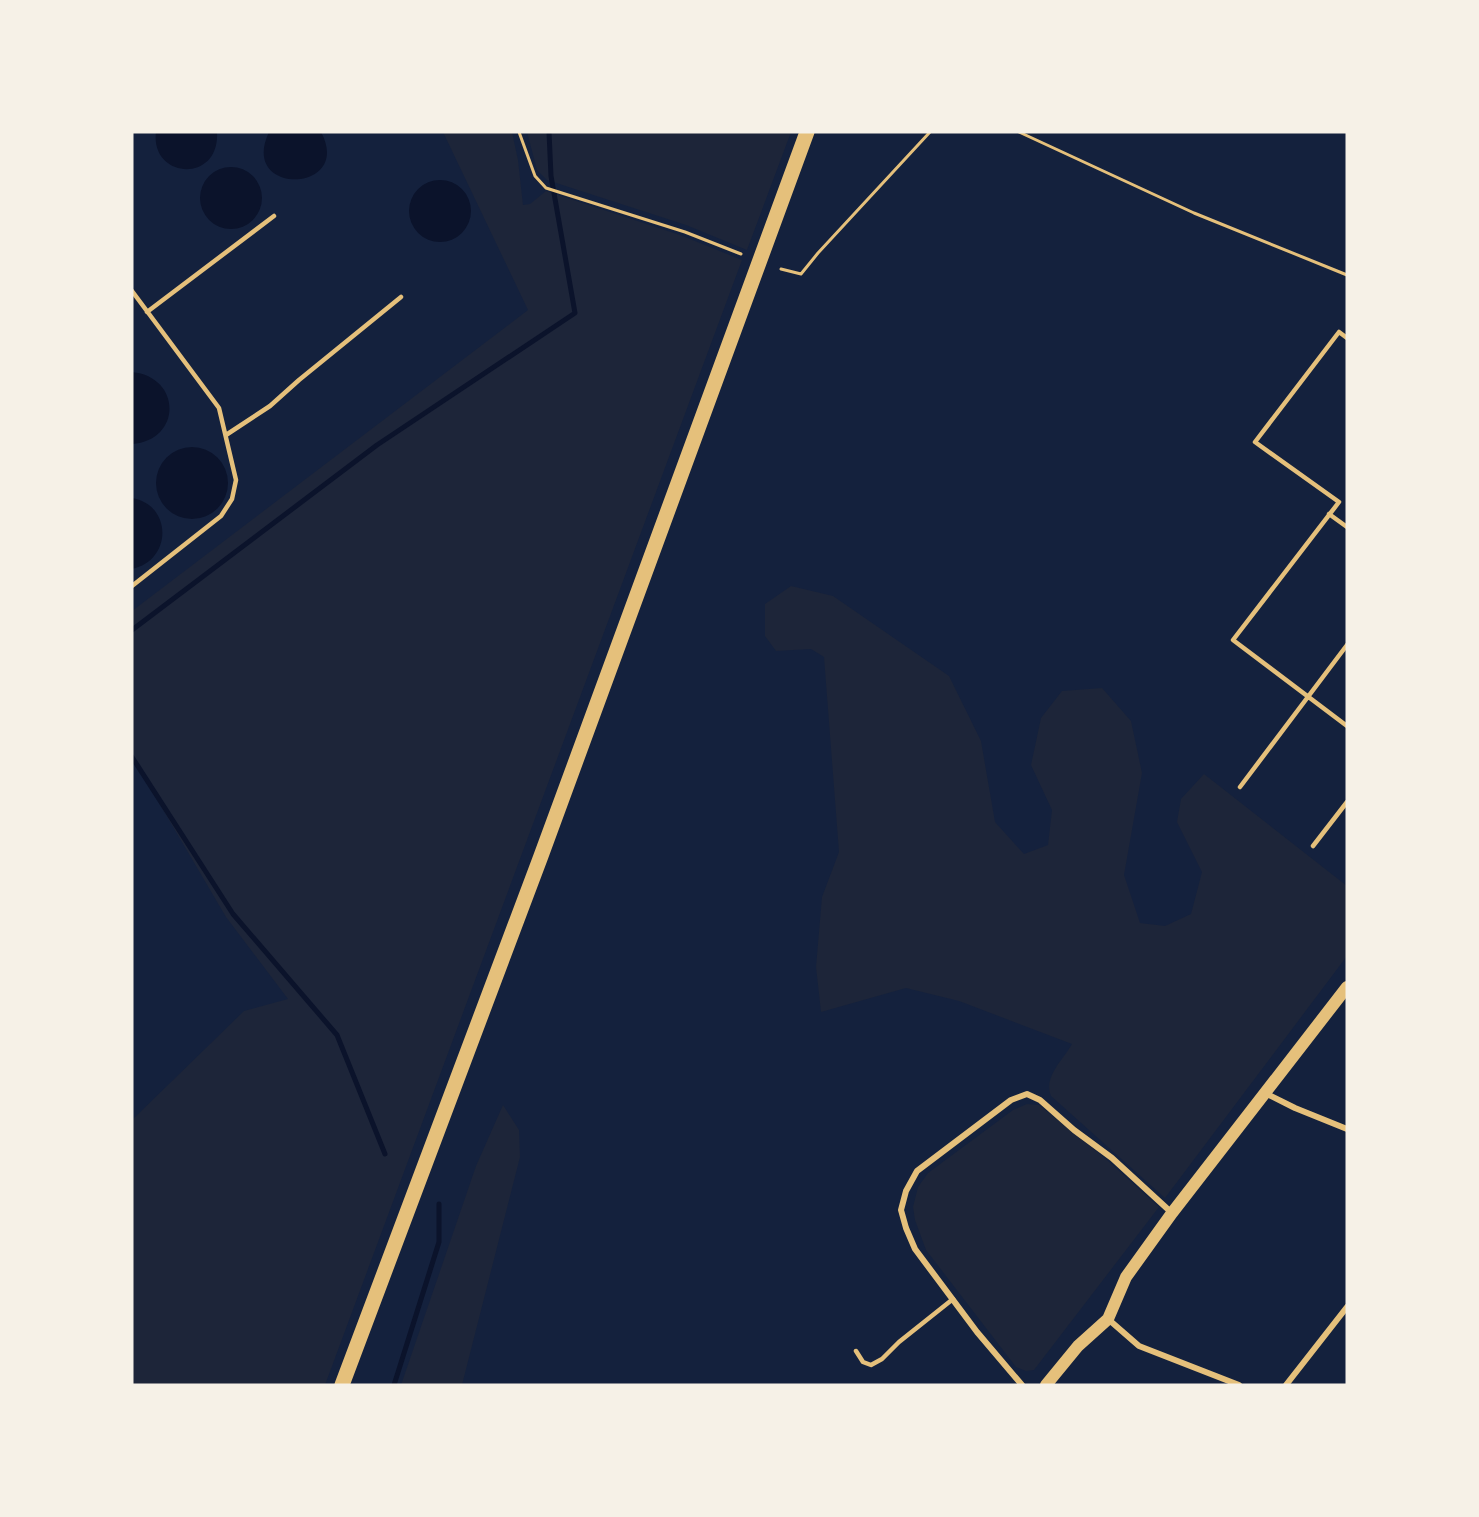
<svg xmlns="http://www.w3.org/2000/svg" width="1479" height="1517" viewBox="0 0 1479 1517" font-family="Bitter,serif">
<rect width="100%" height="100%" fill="#14213d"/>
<path fill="#1d2539" d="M443,132H512L518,160L523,205L530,204L546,191L680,235L742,260L325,1385H132V1120L244,1011L288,999L226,917L132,757V611L528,310Z
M527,132H791L747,250L686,225L547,180L537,170Z
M791,586L833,596L949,676L981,741L995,822L1024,854L1048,845L1052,810L1031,765L1041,718L1062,691L1102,688L1131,721L1142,773L1124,875L1140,923L1165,926L1191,914L1202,872L1177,822L1181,799L1204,774L1347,886V956L1165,1198L1051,1096C1043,1077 1063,1060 1072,1044L959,1001L906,988L821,1012L816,967L822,897L839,852L824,657L811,649L776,651L765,636V604Z
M1027,1104L1039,1105L1107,1160L1159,1207L1034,1370L1026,1371L1016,1367L926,1250L915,1220L913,1207L918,1187L928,1173L1013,1110Z
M503,1105L519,1130L520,1157L462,1385H401L476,1166Z"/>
<path fill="#0b132b" d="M156,132H217C220,184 150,179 156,132Z
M269,132H321C354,193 238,197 269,132Z
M200 198a31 31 0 1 1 62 0a31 31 0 1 1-62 0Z
M409 211a31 31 0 1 1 62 0a31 31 0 1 1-62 0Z
M132,372C182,377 182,440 132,444Z
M156 483a36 36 0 1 1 72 0a36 36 0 1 1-72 0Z
M132,498C173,505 172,561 132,569Z"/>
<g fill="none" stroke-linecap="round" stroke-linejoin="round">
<path stroke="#0b132b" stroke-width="5" d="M132,630L377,445L575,313L551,176L549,132
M132,757L233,914L337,1035L385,1154
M394,1385L439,1242V1204"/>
<path stroke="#e5c07b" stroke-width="3" d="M519,132L535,176L546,188L685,232L741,254
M1019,132L1194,213L1347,275
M781,269L801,274L818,253L930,132"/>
<path stroke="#e5c07b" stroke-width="4.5" d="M132,291L219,408L236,480L232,499L221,516L132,586
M147,312L274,216
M1347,338L1339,332L1255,442L1339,502L1233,640L1347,726
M226,435L270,406L299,380L401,297
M1329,514L1347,527
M1240,787L1347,645
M1313,846L1347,802
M856,1351L863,1362L871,1365L882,1359L899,1342L953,1299"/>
<path stroke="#e5c07b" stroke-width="6" d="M1265,1093L1295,1108L1347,1129
M1108,1319L1139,1346L1239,1385
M1022,1385L977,1332L915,1249L906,1228L901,1210L906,1191L917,1171L1011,1100L1027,1094L1040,1100L1074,1130L1112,1158L1172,1213
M1286,1385L1347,1307"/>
<path stroke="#e5c07b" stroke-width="12" d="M1046,1385L1078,1346L1108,1319L1126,1277L1172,1213L1347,987"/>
<path stroke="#e5c07b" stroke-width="15" d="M342,1385L541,856L807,132"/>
</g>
<rect width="1479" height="1517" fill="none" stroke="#f6f1e7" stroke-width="267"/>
</svg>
